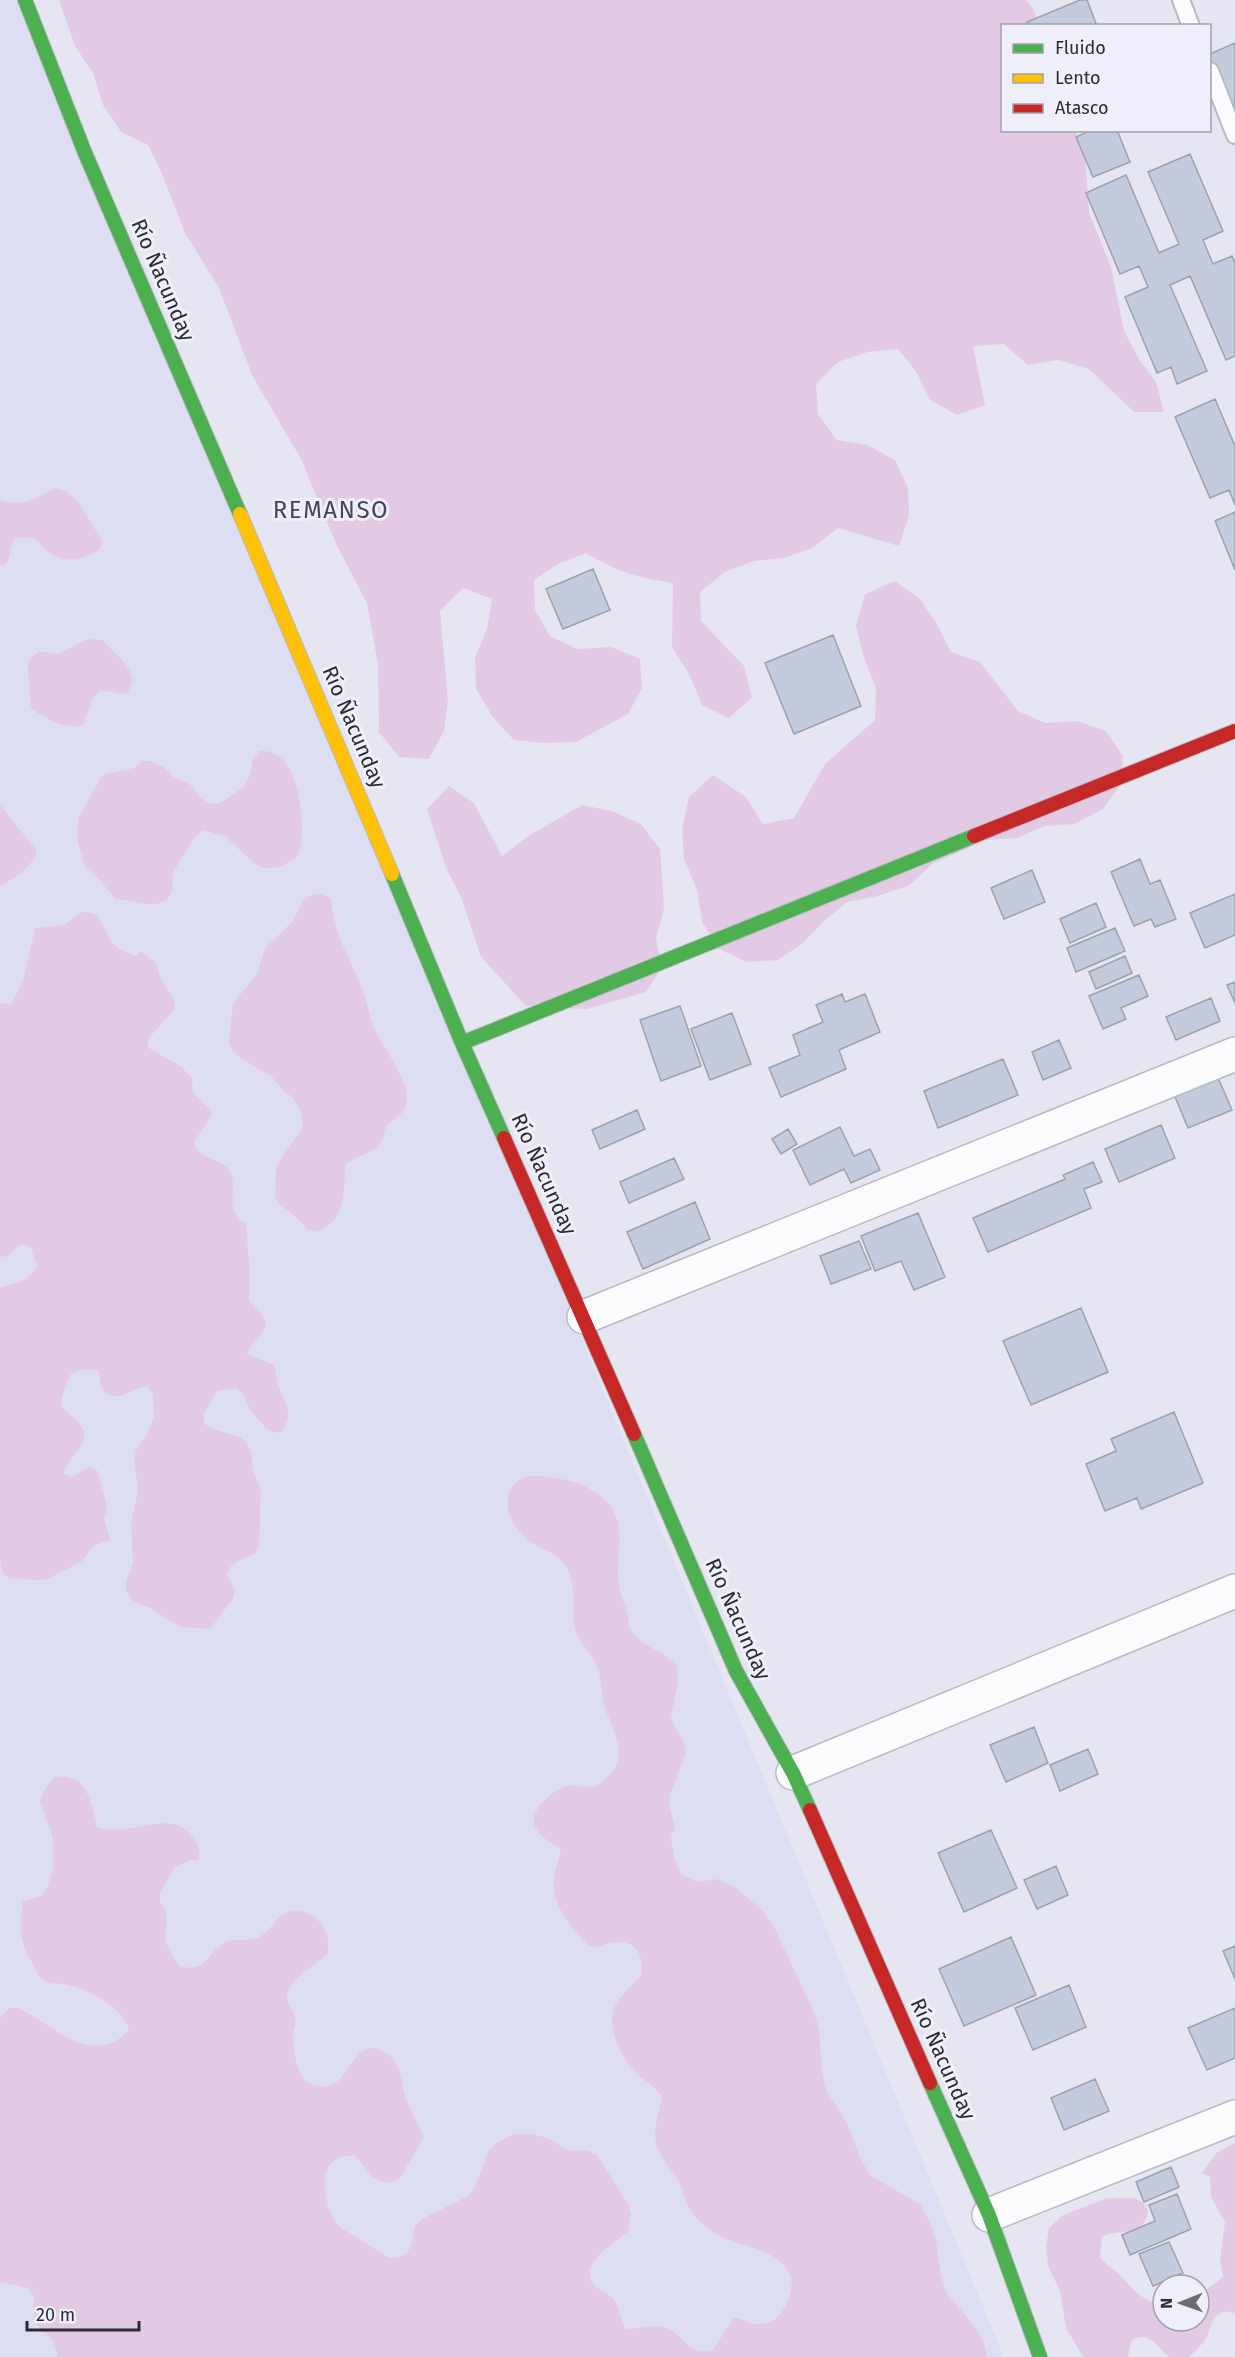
<svg xmlns="http://www.w3.org/2000/svg" width="1235" height="2357" viewBox="0 0 1235 2357" font-family="'Fira Sans',sans-serif">
<rect width="100%" height="100%" fill="#e5e6f1"/>
<path fill="#dddef2" d="M0,0H26L1004,2357H0Z"/>
<path fill="#e3cae4" d="M59,0H1026L1034,10L1039,25L1002,26V130L1075,131L1085,153L1089,213L1111,267L1124,331L1139,359L1156,382L1164,412H1134L1089,369L1058,360L1028,365L1004,344L973,346L985,405L957,415L930,400L917,373L898,349L868,352L838,362L816,384L818,414L837,440L867,445L895,460L908,488L909,516L899,546L838,528L812,548L784,558L754,561L725,572L700,592L701,621L744,666L752,697L729,718L702,705L689,674L672,647L673,583C637,578 618,572 586,553L558,564L534,580L535,610L550,636L577,649L611,647L640,659L642,688L628,714L576,742L544,743L514,740L492,716L476,689L475,657L487,629L492,599L463,588L440,611L448,700L444,731L429,759L399,757L379,732L378,665L367,603L337,546L301,459L252,375L219,288L185,233L162,174L148,145L121,132L103,105L93,73L75,46Z
M54,488C81,491 87,523 103,540L100,549C86,559 64,565 49,552C43,548 40,542 34,538H15C10,547 11,555 6,564L0,566V500C22,508 35,499 54,488Z
M895,581L920,599L937,624L951,652L980,662L1018,711L1045,723L1077,721L1106,731L1123,756L1120,785L1103,809L1075,824L1045,826L1017,838L986,840L932,864L910,885L878,896L847,902L824,921L803,943L778,960L747,962L719,949L702,922L697,890L684,859L682,829L689,797L713,775L746,797L763,824L794,818L825,764L875,720L876,688L864,658L856,626L865,594Z
M94,639L103,640C115,656 145,673 126,694C116,694 109,690 99,691L93,698L83,725C65,730 45,719 31,708L28,668L30,658L40,651L59,654L85,640Z
M259,751C268,750 277,754 284,761C300,776 308,838 297,857L281,867L262,868L250,860L225,836L203,830L196,836L173,872L172,892L167,900L154,905L115,899L100,880L85,867L77,839L78,819L101,777L105,774L134,768L142,761H151L164,767L175,778L189,783L201,798L209,803L219,804L244,787L250,774L253,759Z
M449,786L474,803L502,856L528,836L582,805L612,811L641,824L660,849L664,909L656,938L662,967L646,992L587,1009L526,1006L481,957L461,897L446,868L427,809Z
M0,805L37,851C36,863 12,881 0,886Z
M314,894H323L331,899C334,936 350,957 363,991C368,1004 369,1017 375,1030C384,1048 406,1077 407,1097C408,1111 396,1119 386,1126C381,1157 366,1149 345,1165C344,1192 346,1219 318,1232L308,1230L295,1216L280,1205L275,1197L276,1169L280,1160L301,1130L303,1122L301,1111L291,1096L283,1091L271,1076L239,1057L232,1051L229,1042L233,1003L257,974L265,948L292,922L305,897Z
M84,911L97,915C112,938 107,947 136,956L140,951L156,963L160,976L175,1002V1008L149,1038L147,1047L182,1067L192,1079L193,1093L211,1110V1116L194,1142C198,1160 224,1159 230,1171C239,1187 222,1210 246,1224L250,1273L249,1301C253,1306 259,1310 263,1316C273,1331 251,1340 247,1354L274,1365C276,1371 276,1378 278,1384C285,1405 295,1411 281,1433C268,1432 265,1428 258,1419C251,1410 246,1405 244,1394L236,1388L217,1391L203,1415L205,1424L212,1429L241,1437L247,1443L251,1452L253,1471L261,1489L259,1545L255,1554L238,1561L231,1566L227,1574L235,1590L233,1599L210,1629L182,1627L173,1623L149,1607L140,1605L132,1600L126,1591V1582L133,1563L131,1523L138,1490L134,1460L136,1450L147,1434L154,1416L153,1394L147,1386C134,1387 113,1407 103,1389C100,1384 100,1375 98,1370H79L71,1374C51,1419 66,1401 85,1432C84,1449 69,1458 63,1473L72,1477L89,1467L98,1471L105,1499L107,1508L104,1519L110,1540L93,1546L81,1562L48,1579L38,1580L9,1578L2,1573L0,1559V1288C16,1282 28,1283 37,1266L31,1248L22,1244L14,1249L8,1256L0,1257V1003L11,1004L23,981L35,928L64,925Z
M528,1476C562,1475 615,1487 619,1529C621,1547 616,1566 619,1585C620,1594 624,1602 627,1611C629,1617 628,1624 630,1629C639,1646 664,1650 677,1666L678,1683L671,1714L674,1726L684,1742L686,1752L670,1795L669,1805L675,1827L671,1838L674,1857L681,1874L698,1882L717,1879L735,1887L763,1911L774,1927L814,2012L819,2030L822,2072L826,2090L847,2123L861,2160L871,2176L920,2204L930,2222L936,2240L941,2276L947,2294L973,2324L983,2340L987,2357H58L53,2340L38,2327L34,2317V2297L28,2288L0,2282V2018L9,2008H18C55,2025 91,2070 129,2030C123,2007 90,1990 68,1985C60,1982 49,1986 42,1979C38,1976 35,1968 32,1963C19,1939 19,1929 23,1901L42,1896L47,1888L53,1869V1838L40,1802L43,1792L54,1777C87,1772 91,1802 97,1827C125,1839 169,1807 191,1835C198,1843 200,1849 199,1860H190L174,1868L160,1893V1902L165,1910L167,1920L165,1939L168,1948L179,1966C207,1974 208,1951 225,1942C237,1937 250,1943 261,1936C272,1929 279,1912 293,1911C318,1909 333,1934 327,1955C316,1964 287,1981 287,1996C287,2005 293,2009 295,2017C297,2022 293,2029 293,2035C292,2045 296,2065 301,2075C308,2089 329,2090 340,2079C353,2065 361,2038 384,2052C402,2062 400,2079 405,2095C410,2110 418,2124 424,2137L400,2178L392,2182H382L373,2177L354,2155C348,2156 340,2156 335,2160C316,2172 327,2214 340,2227L388,2257L397,2258L406,2254L411,2246L415,2226L422,2219L468,2196L474,2189L489,2150L496,2143L514,2134H534L552,2140L566,2150L588,2151L597,2155L628,2204L631,2214L628,2232C615,2241 577,2265 594,2285C601,2292 611,2294 616,2303C620,2312 621,2321 626,2329C640,2330 655,2322 669,2329C687,2337 687,2357 713,2350L734,2317C746,2321 757,2327 770,2322C785,2316 798,2285 788,2271C774,2249 745,2247 724,2238C711,2232 696,2220 689,2208C684,2198 682,2187 677,2178C670,2168 661,2158 657,2147C652,2130 659,2113 662,2097C655,2085 644,2081 635,2072C620,2055 605,2026 616,2004C622,1993 633,1984 641,1976C644,1959 639,1942 618,1942C609,1942 600,1947 590,1947C572,1930 551,1905 554,1878C555,1869 559,1860 561,1850C553,1843 542,1839 537,1830C525,1812 551,1792 566,1786C575,1783 587,1790 597,1785C603,1782 610,1775 614,1770C627,1749 610,1725 604,1705C601,1691 602,1677 596,1664C591,1652 579,1643 575,1629C571,1610 577,1589 568,1571C560,1553 544,1551 529,1541C507,1524 495,1487 528,1476Z
M1235,2143V2313C1212,2307 1213,2324 1206,2338C1202,2345 1195,2351 1189,2357H1169C1157,2347 1150,2330 1132,2340L1128,2357H1083L1066,2328L1060,2291L1048,2266L1046,2247L1049,2228L1063,2215L1107,2198H1134L1143,2203L1148,2210C1145,2239 1120,2227 1102,2237L1100,2257C1106,2265 1114,2269 1121,2276C1133,2289 1144,2303 1163,2304V2321H1199V2295L1223,2277L1220,2259L1225,2222L1211,2197L1210,2177L1202,2173L1216,2153Z"/>
<path fill="#c3cbdd" stroke="#9fa1aa" stroke-width="1.5" d="M1080,0H1087L1097,26H1028L1027,22Z
M1235,43V136L1210,76V54Z
M1091,130H1117L1130,162L1093,177L1076,137Z
M1190,154L1223,231L1203,240L1213,264L1232,256L1235,263V356L1226,360L1190,276L1170,285L1207,371L1177,384L1171,367L1157,373L1125,297L1148,287L1139,266L1120,274L1086,193L1126,175L1159,253L1179,244L1148,172Z
M1215,399L1235,446V505L1229,490L1210,498L1175,417Z
M1235,512V570L1215,521Z
M593,569L610,610L563,629L546,589Z
M833,635L861,706L794,734L765,663Z
M1140,859L1150,884L1160,880L1176,919L1155,927L1151,919L1134,926L1111,872Z
M1032,870L1045,902L1004,919L991,888Z
M1235,894V935L1205,948L1190,913Z
M1096,903L1106,927L1070,943L1060,919Z
M1115,928L1125,951L1076,972L1067,948Z
M1125,956L1132,973L1096,989L1089,972Z
M1139,975L1148,996L1121,1008L1126,1019L1103,1029L1089,996Z
M1235,982V1003L1227,985Z
M842,994L845,1002L865,994L880,1032L839,1050L846,1069L781,1097L769,1068L800,1055L793,1035L823,1022L816,1005Z
M1211,998L1220,1021L1176,1040L1166,1017Z
M680,1006L701,1066L661,1081L640,1020Z
M732,1013L751,1064L710,1080L691,1029Z
M1059,1040L1071,1068L1043,1080L1032,1052Z
M1003,1059L1018,1095L938,1128L924,1091Z
M1216,1073L1232,1110L1188,1128L1173,1092Z
M637,1110L645,1129L600,1149L592,1130Z
M1161,1125L1175,1158L1119,1182L1105,1149Z
M840,1127L854,1156L870,1149L880,1170L851,1183L844,1169L810,1185L793,1150Z
M788,1129L797,1144L781,1154L772,1139Z
M674,1158L684,1179L629,1203L620,1182Z
M1093,1162L1102,1182L1084,1189L1091,1208L988,1252L973,1218L1065,1179L1063,1175Z
M695,1202L710,1239L643,1269L627,1232Z
M918,1213L945,1277L914,1290L901,1261L875,1271L861,1236Z
M859,1241L871,1269L831,1284L820,1256Z
M1081,1308L1108,1372L1031,1405L1003,1341Z
M1174,1412L1203,1483L1141,1509L1137,1498L1105,1511L1086,1464L1116,1451L1111,1439Z
M1034,1727L1048,1763L1006,1782L990,1745Z
M1088,1749L1098,1774L1060,1791L1050,1765Z
M991,1830L1017,1888L964,1912L938,1853Z
M1056,1866L1068,1895L1037,1909L1024,1880Z
M1011,1937L1036,1995L964,2026L939,1969Z
M1235,1946V1979L1223,1951Z
M1069,1985L1086,2027L1033,2050L1015,2008Z
M1235,2008V2058L1207,2070L1188,2028Z
M1095,2079L1109,2111L1064,2130L1051,2098Z
M1171,2167L1179,2187L1144,2202L1136,2182Z
M1177,2194L1191,2229L1130,2255L1122,2235L1155,2221L1149,2205Z
M1169,2242L1183,2273L1153,2286L1139,2254Z"/>
<g fill="none" stroke-linecap="round" stroke-linejoin="round">
<defs>
<path id="lane" d="M1181,0L1191,26
M1210,71L1235,135"/>
<path id="street" d="M584,1317L1235,1054
M793,1773L1235,1591
M989,2215L1235,2117"/>
<path id="fast" d="M25,0L85,153L240,514
M392,874L462,1043L504,1138
M462,1043L974,836
M634,1434L736,1671L793,1773L810,1810
M930,2083L989,2215L1040,2357"/>
<path id="slow" d="M240,514L392,874"/>
<path id="jam" d="M974,836L1235,731
M504,1138L634,1434
M810,1810L930,2083"/>
</defs>
<use href="#lane" stroke="#b8b9c2" stroke-width="20"/>
<use href="#street" stroke="#b8b9c2" stroke-width="36"/>
<use href="#fast" stroke="#b8b9c2" stroke-width="16"/>
<use href="#slow" stroke="#b8b9c2" stroke-width="16"/>
<use href="#jam" stroke="#b8b9c2" stroke-width="16"/>
<use href="#lane" stroke="#fbfbfd" stroke-width="16"/>
<use href="#street" stroke="#fbfbfd" stroke-width="33"/>
<use href="#fast" stroke="#4caf50" stroke-width="14"/>
<use href="#slow" stroke="#ffc107" stroke-width="14"/>
<use href="#jam" stroke="#c62828" stroke-width="14"/>
</g>
<g text-anchor="middle" stroke-width="6" stroke-linejoin="round" paint-order="stroke">
<g font-size="21" fill="#2b2b33" stroke="#efeffc">
<text transform="translate(163 280) rotate(67)" y="7">Río Ñacunday</text>
<text transform="translate(354 727) rotate(67)" y="7">Río Ñacunday</text>
<text transform="translate(544 1174) rotate(66)" y="7">Río Ñacunday</text>
<text transform="translate(738 1619) rotate(66)" y="7">Río Ñacunday</text>
<text transform="translate(943 2059) rotate(66)" y="7">Río Ñacunday</text>
</g>
<g font-size="24" letter-spacing="1.5" fill="#464657" stroke="#efeffc">
<text x="331" y="518">REMANSO</text>
</g>
</g>
<rect x="1001" y="24" width="210" height="108" fill="#efeffc" stroke="#a1a1ac" stroke-width="1.5"/>
<rect x="1013" y="44" width="30" height="9" fill="#4caf50" stroke="#a1a1ac" stroke-width="1.5"/>
<text x="1055" y="54" font-size="18" fill="#2b2b33">Fluido</text>
<rect x="1013" y="74" width="30" height="9" fill="#ffc107" stroke="#a1a1ac" stroke-width="1.5"/>
<text x="1055" y="84" font-size="18" fill="#2b2b33">Lento</text>
<rect x="1013" y="104" width="30" height="9" fill="#c62828" stroke="#a1a1ac" stroke-width="1.5"/>
<text x="1055" y="114" font-size="18" fill="#2b2b33">Atasco</text>
<g transform="translate(1181 2303) rotate(269)"><circle r="28" fill="#efeffc" stroke="#a1a1ac" stroke-width="1.5"/>
<path d="M0-4.5L10 22L0 15L-10 22Z" fill="#6c6c76"/>
<text y="-9" font-size="16" font-weight="bold" text-anchor="middle" fill="#2b2b33">N</text>
</g>
<path d="M27 2321v9h112v-9" fill="none" stroke="#2b2b33" stroke-width="3"/>
<text x="36" y="2321" font-size="18" fill="#2b2b33" stroke="#efeffc" stroke-width="4.5" paint-order="stroke">20 m</text>
</svg>
